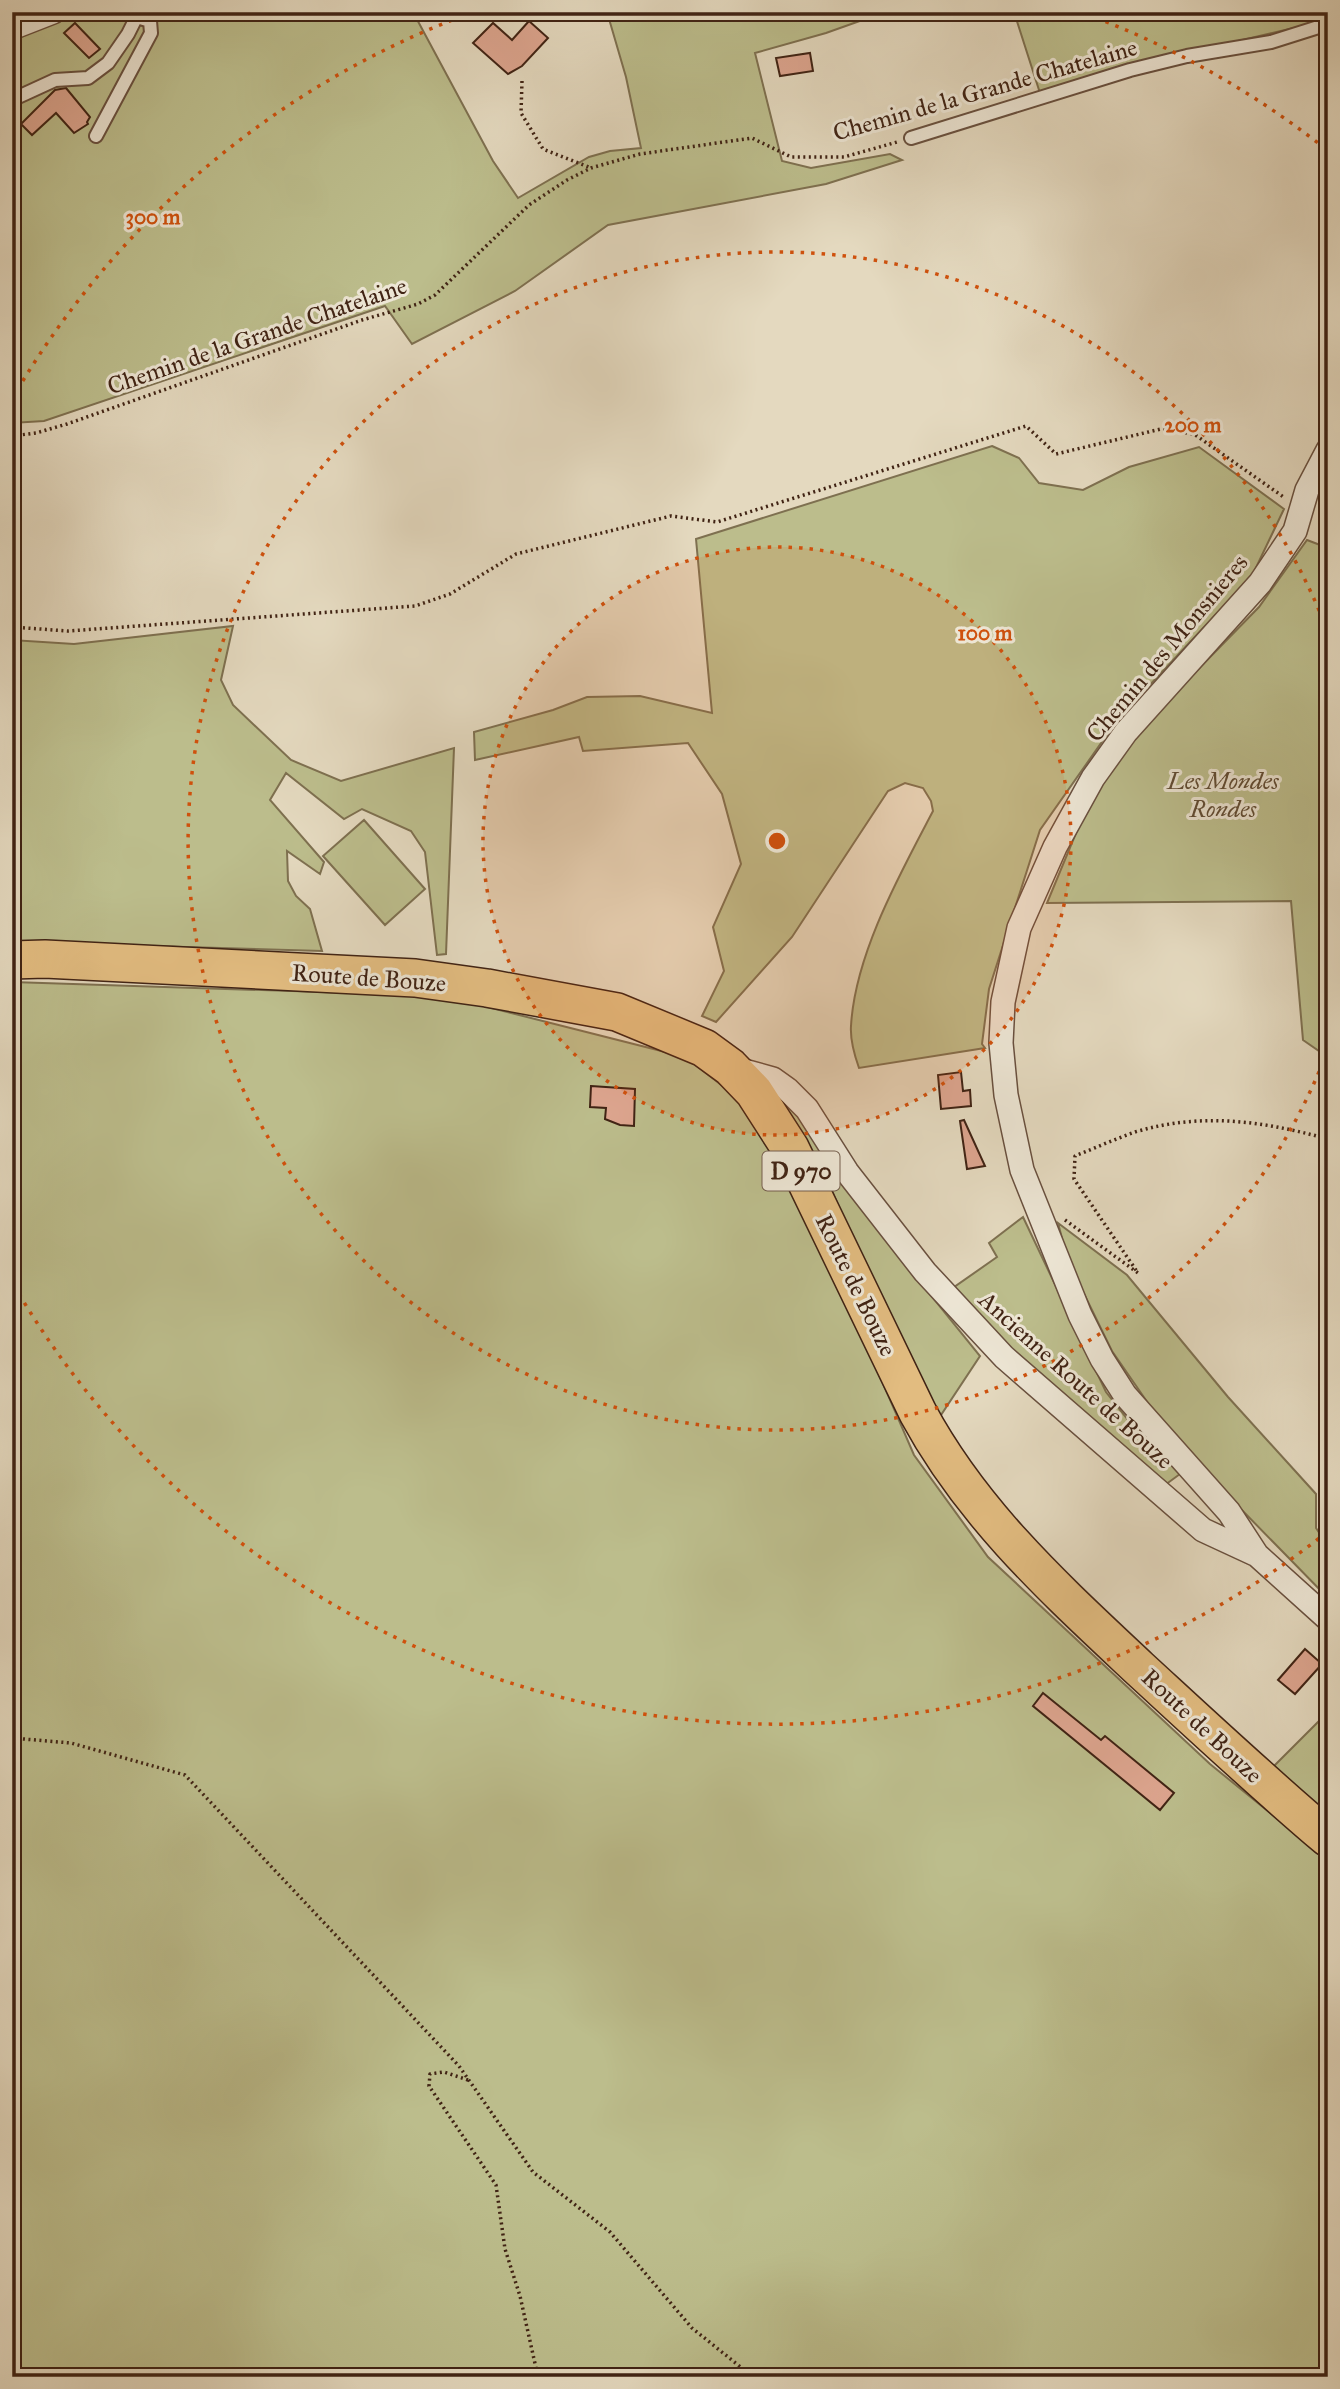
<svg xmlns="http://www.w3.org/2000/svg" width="1340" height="2389" viewBox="0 0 1340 2389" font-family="'IM FELL Great Primer',serif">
<rect width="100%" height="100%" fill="#e4d9bf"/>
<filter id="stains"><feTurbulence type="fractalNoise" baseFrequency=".00286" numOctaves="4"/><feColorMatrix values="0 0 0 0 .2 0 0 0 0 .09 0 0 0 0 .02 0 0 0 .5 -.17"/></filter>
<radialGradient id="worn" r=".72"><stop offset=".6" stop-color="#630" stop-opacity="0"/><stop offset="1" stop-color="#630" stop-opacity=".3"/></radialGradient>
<path fill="#bcbd8c" stroke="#7e7050" stroke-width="2" d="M12,12H413L493,161L518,198L589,157L610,151L641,148L626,77L607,12H885L826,33L755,53L782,161L811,168L890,154L902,160L826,184L608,225L515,291L412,344L385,306L44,421L12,423Z
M1014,12H1328V20L1204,49L1040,93Z
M992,446L1019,458L1039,483L1083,490L1129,467L1199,447L1284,509L1252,576L1118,719L1040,830L989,989L982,1044L985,1048L859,1068C854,1054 850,1040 851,1026C855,954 900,874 933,811L931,801L923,788L905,783L888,791L792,937L716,1022L702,1016L724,971L713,927L741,864L722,794L688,743L583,751L579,737L475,760L474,732L553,710L587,697L640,696L712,713L696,539Z
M1307,540L1328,548V1060L1326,1056L1303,1040L1291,901L1047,903L1081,821L1126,743L1259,607Z
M233,626L221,680L233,705L291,760L341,781L454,748L446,954L437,955L425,852L411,831L362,809L344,819L286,773L270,800L324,862L320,874L287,851L288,881L296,896L310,909L322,951L12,942V640L74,644Z
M364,820L425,889L385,925L323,856Z
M12,982L444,996L685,1057L733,1094L765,1137L842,1289L914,1455L988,1557L1210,1764L1328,1860V2377H12Z
M778,1092L822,1145L874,1225L980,1356L939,1418L896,1342L827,1179L807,1143L774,1095Z
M1023,1217L1106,1392L1136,1430L1180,1474L1165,1485L989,1329L950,1290L997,1257L989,1243Z
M1058,1223L1127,1275L1228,1397L1316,1494V1528L1328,1546V1598L1234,1502L1150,1406L1112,1351L1068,1261Z
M1328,1712V1813L1273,1767Z"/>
<path fill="#dda58f" stroke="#402314" stroke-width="2" d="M529,21L548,38L522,66L508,74L473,43L493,23L512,40Z
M75,23L100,49L89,58L64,33Z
M810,53L813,71L780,76L776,58Z
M66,88L90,117L87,122L88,124L74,133L56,113L32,135L21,124L55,90Z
M961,1072L963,1091L970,1090L971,1106L941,1109L938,1075Z
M591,1086L635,1089L634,1126L620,1125L605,1119L606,1108L590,1107Z
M964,1120L985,1166L967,1169L960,1121Z
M1305,1649L1322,1664L1295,1694L1278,1680Z
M1043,1693L1101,1740L1105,1736L1174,1793L1160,1810L1033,1706Z"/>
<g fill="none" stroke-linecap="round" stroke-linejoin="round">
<defs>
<path id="lane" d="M18,97L55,80L88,78L108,63L128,34L139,12
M96,136L151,33L150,21L137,17
M911,138L1130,70L1187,56L1271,42L1328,24"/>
<path id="street" d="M12,28L53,12
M737,1069L773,1079L787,1089L807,1109L847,1172L925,1272L1004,1357L1203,1530L1257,1555L1328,1619
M1257,1555L1229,1512L1125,1395L1102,1359L1080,1315L1022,1170L1006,1095L1001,1043L1003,1002L1019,928L1055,847L1093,778L1126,732L1260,583L1295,531L1307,490L1328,450"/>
<path id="primary" d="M12,960L45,959L415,978L487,988L617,1012L704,1048L730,1067L754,1092L790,1148L918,1413C973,1515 1055,1589 1139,1668C1201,1725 1263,1783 1328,1838"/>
</defs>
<use href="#lane" stroke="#69503f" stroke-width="16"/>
<use href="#street" stroke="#69503f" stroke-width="26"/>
<use href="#primary" stroke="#402314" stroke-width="40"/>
<path stroke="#402314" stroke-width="3.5" stroke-dasharray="2 3.5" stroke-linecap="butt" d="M522,81L521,113L543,149L591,168
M12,436L36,433L67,424L362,320L418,304L435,295L529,205L567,180L591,168L640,154L752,138L791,157H844L897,142
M12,627L68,631L415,606L450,594L516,554L671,516L717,522L1026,426L1056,454L1161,429L1194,434L1285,498
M1065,1220L1138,1273L1074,1179L1075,1156C1095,1148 1115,1139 1135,1132C1202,1112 1262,1121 1328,1139
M12,1738L71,1743L185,1775L459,2066L533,2172L610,2232L692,2328L753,2377
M468,2080L444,2072L430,2074L429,2086L496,2185L505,2249L520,2296L538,2377"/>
<use href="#lane" stroke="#ede6d5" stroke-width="12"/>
<use href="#street" stroke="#ede6d5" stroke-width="23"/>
<use href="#primary" stroke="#e2bc80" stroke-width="37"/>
</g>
<circle cx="777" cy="841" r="294" fill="#cf510d" fill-opacity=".12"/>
<g fill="none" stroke="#cf510d" stroke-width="3.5" stroke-dasharray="3.5 7">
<circle cx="777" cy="841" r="294"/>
<path d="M1327 1052A589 589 0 1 1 1327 630"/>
<path d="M1327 1532A883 883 0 0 1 12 1282M12 399A883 883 0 0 1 468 14M1086 14A883 883 0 0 1 1327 150"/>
</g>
<g text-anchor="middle" stroke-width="6" stroke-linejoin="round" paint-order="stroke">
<rect fill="#ede6d5" stroke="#745e4e" stroke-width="2" x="762.5" y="1151.5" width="77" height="39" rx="5"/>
<g font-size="23" font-weight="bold" fill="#402314">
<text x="801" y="1179">D 970</text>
</g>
<g font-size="24" fill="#402314" stroke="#ede6d5">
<text transform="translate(985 90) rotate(-16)" y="8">Chemin de la Grande Chatelaine</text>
<text transform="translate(257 336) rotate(-19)" y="8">Chemin de la Grande Chatelaine</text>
<text transform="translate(1167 648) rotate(-50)" y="8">Chemin des Monsnieres</text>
<text transform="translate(369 978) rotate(4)" y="8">Route de Bouze</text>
<text transform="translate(856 1285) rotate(64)" y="8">Route de Bouze</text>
<text transform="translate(1076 1380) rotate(42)" y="8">Ancienne Route de Bouze</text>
<text transform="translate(1202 1726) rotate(43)" y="8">Route de Bouze</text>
</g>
<g font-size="24" font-style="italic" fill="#5f4a32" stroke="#ede6d5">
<text x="1223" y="789">Les Mondes<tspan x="1223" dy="28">Rondes</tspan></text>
</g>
</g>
<circle cx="777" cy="841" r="10" fill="#cf510d" stroke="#ede6d5" stroke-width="3.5"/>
<g font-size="21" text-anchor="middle" font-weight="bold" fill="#cf510d" stroke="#ede6d5" stroke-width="6" stroke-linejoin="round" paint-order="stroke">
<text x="153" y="224">300 m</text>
<text x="1193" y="432">200 m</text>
<text x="985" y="640">100 m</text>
</g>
<rect width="1340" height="2389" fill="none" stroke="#e4d9bf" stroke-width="42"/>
<rect x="14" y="14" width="1312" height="2361" fill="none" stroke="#402314" stroke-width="3.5"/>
<rect x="21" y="21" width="1298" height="2347" fill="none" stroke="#402314" stroke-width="2"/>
<rect width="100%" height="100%" filter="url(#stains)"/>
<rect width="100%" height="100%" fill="url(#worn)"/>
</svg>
